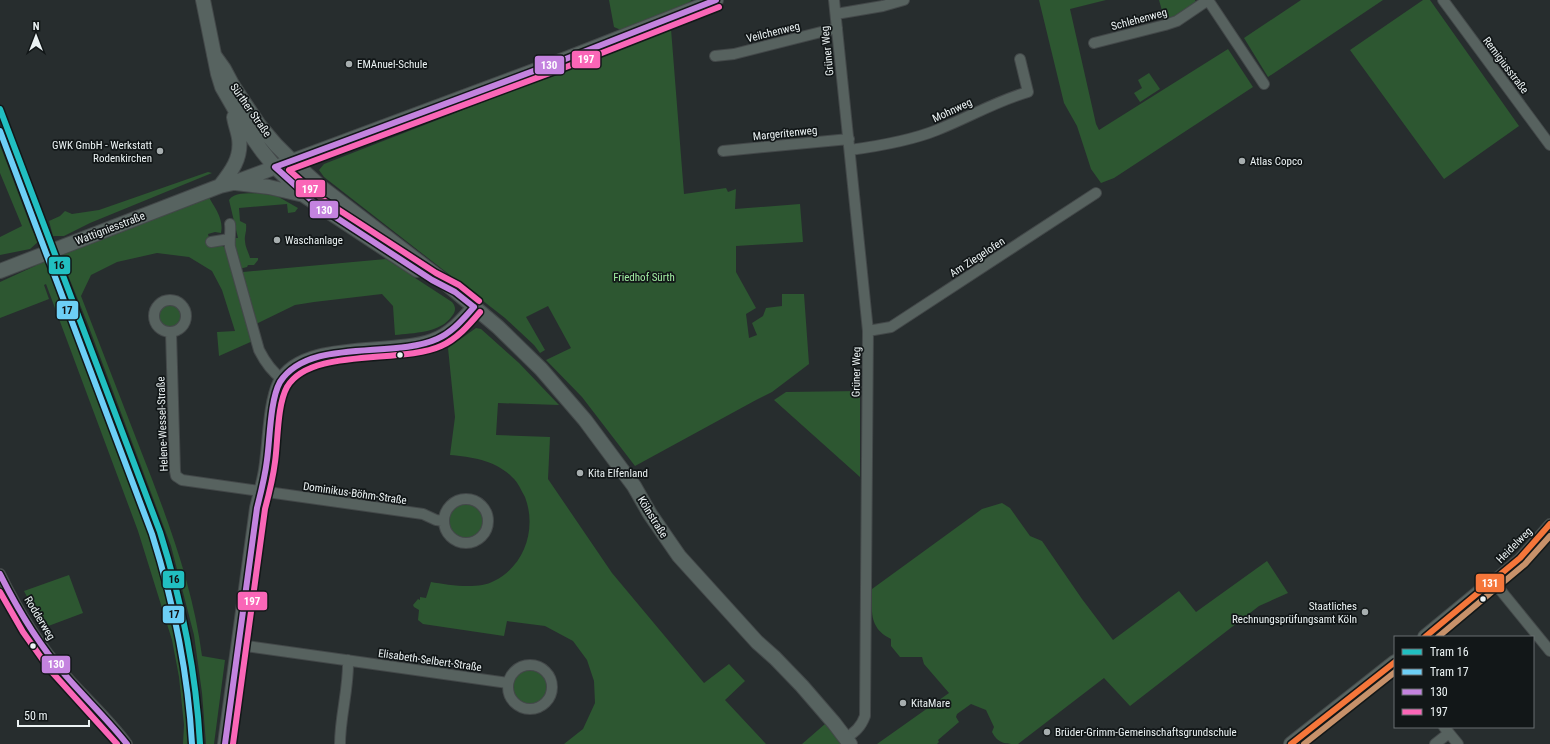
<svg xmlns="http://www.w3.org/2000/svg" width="1550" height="744" viewBox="0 0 1550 744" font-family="'Roboto Condensed',sans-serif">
<rect width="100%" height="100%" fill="#272d2e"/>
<path fill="#2d5731" d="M609,0H692L681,8L621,30L614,27Z
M1039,0H1106L1070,9L1096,124L1099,130L1228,49L1253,87L1114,178L1101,183L1091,169L1077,126L1064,103Z
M1159,0H1195L1196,2L1178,15L1165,21Z
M1301,0H1383L1268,77L1244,38Z
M1423,0H1430L1519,126L1444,179L1350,50Z
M671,29L684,194L726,188L728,192L736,189L735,209L800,204L803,242L736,246V272L756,308L746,314L749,338L757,335L752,323L763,316L766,308L782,306V294H804L809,364L772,392L756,400L635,466L582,397L546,360L571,348L548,306L526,317L545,350L540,353L534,345L505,318L324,177L319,170L324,164Z
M1149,73L1160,89L1140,102L1134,93L1142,88L1138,80Z
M0,145L31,227L38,242L30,249L0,255V237L22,226L0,173Z
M208,172L212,173L90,223L64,236H53L49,221L60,216L65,211L72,214L99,210Z
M257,193L277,196L298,208L295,212L288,213L287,204L239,208L240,221L246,224C247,232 244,236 245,241C245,247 249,253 250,258H258V260L254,265H248L247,267L239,269L232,241L235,238H238L229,200C234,192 248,194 257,193Z
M208,196C215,208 224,219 221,233L215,232L208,234L209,238L226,248L234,275L243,272L386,259L452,302C456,307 456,311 452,316C441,333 413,333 395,335L393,306L382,294L314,302L295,305L256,324L255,340L219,356L217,332L235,331L222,290L212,271L189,257L157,253L117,262L91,275L81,296C101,348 121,399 141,451C167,517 193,586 202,656L225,660L214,744H206L202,693L194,635L171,546L87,322L59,253Z
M44,259L146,518L170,594L183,665L190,722V744H183L184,725L179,677L172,640L138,531L46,284L44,285L49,299L0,318V282L35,266Z
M157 315a12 12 0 1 1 24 0a12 12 0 1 1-24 0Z
M476,328L481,329L519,363L559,405L498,403L496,435L550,437L548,479L612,573L704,683L729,664L745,681L725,700L766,744H564L583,729L595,703L594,681L587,660L573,641L545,626L507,621L504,636L423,624L418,620L419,610L414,607L413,605L418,599L420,600V597L426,598L431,582C448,585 478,590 494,581C525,566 537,528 525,497C521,490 518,482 512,477C495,460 472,457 450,455L455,417L448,348Z
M860,391V477L774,400L786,392Z
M1002,503L1010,508L1030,536L1042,541L1082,599L1113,640L1179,591L1196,612L1267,561L1288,593L1259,606L1130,706L1104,678L1018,744C1006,744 998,744 992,732L994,727L986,710L971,704L957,714L956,717L959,722L938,740L939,742L937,744H877L949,693L924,664L922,657H900L891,646V639C868,628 872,610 872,589L982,509Z
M449 521a18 18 0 1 1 36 0a18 18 0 1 1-36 0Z
M69,575L83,613L43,628L24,591Z
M510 688a19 19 0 1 1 38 0a19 19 0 1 1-38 0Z
M825,724L844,744H802Z"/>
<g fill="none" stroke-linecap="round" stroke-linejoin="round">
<defs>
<path id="street" d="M834,0L868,331L865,716C861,727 855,732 846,738
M1208,0L1264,84
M1443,0L1550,145
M836,14L883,6L904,0
M1094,43L1165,25L1177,21L1208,0
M715,56L734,54L837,28
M850,150C879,146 910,141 937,130C968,118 996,101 1028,92L1020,59
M723,151L849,139
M230,224C231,232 229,239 230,247L259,350C265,362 271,371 282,379
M211,242L229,239
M154 316a16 16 0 1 1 32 0a16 16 0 1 1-32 0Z
M868,331L891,327L1096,193
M171,332L175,471L176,476L182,480L423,514L436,520L444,521
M444 521a22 22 0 1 1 44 0a22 22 0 1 1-44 0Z
M1550,524L1520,558L1493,581L1550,651
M0,574C17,609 41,647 66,676C86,699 109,719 127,744
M239,645L508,683
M508 687a22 22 0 1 1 44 0a22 22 0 1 1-44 0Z
M1444,727L1458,744
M340,744C340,716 349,688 348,660
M1435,744L1449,733"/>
<path id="secondary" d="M203,0L218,74L222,87L245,127L262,151L275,167L305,196L417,270
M214,55L224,69L233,86L259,125L276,145L292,161L321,187L436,275L498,327L541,369L585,420L634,486L650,514L679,556L757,642L775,658L802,686L834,723L850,744
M236,183L269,187L304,195
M220,186C231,172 242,158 239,138C238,131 235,124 234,117
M0,271L220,186L233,183L563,60L716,0
M1425,637L1493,581
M225,744L257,508C260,495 264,483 266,470C270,446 270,404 280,383C301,340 392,356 432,341C450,335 462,321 474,307
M1291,744L1395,662"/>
</defs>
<use href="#street" stroke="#434849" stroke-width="12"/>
<use href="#secondary" stroke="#434849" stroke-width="16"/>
<use href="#street" stroke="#57625f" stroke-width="10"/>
<use href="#secondary" stroke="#576360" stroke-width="14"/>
<defs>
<path id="bus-1" d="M474,307L455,292L432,280L317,205L275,167L563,60L716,0
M0,574C18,610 39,645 66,676C86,699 108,720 127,744
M225,744L257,508C261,492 265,477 267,460C270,439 270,400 280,382C309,337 393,359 437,339C453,332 463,319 474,307"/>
<path id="bus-2" d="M479,301L459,285L436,273L322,199L289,170L566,67L719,7
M0,592L23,632L50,670L117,744
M233,744L265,509C269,494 273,478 275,462C278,442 277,405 287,387C310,347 402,364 441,346C457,339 469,325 480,312"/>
<path id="bus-3" d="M1425,637L1520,558L1550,524
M1291,744L1395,662"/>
<path id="bus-4" d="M1438,637L1525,564L1550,536
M1304,744L1395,672"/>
</defs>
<use href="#bus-1" stroke="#121718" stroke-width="9"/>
<use href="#bus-2" stroke="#121718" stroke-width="9"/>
<use href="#bus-3" stroke="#121718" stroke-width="9"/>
<use href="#bus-4" stroke="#121718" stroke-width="9"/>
<use href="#bus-1" stroke="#c483df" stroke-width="6"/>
<use href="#bus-2" stroke="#fa66b7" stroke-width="6"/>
<use href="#bus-3" stroke="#f5763a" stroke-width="6"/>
<use href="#bus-4" stroke="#c7916a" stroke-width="6"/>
<defs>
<path id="tram-1" d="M0,109L160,532C182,602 196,670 200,744"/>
<path id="tram-2" d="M0,131L152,534C174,604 188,671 192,744"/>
</defs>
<use href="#tram-1" stroke="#121718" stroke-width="9"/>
<use href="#tram-2" stroke="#121718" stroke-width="9"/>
<use href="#tram-1" stroke="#21bfc1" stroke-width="6"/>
<use href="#tram-2" stroke="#6dcff6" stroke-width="6"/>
</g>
<g fill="#a7aeaf" stroke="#121718" stroke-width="1.5">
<circle cx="349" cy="64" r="4"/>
<circle cx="160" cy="151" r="4"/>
<circle cx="1242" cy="161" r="4"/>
<circle cx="277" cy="240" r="4"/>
<circle cx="580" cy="473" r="4"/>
<circle cx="1365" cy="612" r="4"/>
<circle cx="903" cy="703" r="4"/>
<circle cx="1047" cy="732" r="4"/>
</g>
<g fill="#ecf3f4" stroke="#121718" stroke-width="1.5">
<circle cx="400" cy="355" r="3.5"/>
<circle cx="1483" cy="599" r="3.5"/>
<circle cx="33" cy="646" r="3.5"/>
</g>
<g text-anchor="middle" stroke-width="3.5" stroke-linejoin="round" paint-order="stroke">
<g font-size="11" fill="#ecf3f4" stroke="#121718">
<text transform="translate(1139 19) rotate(-15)" y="4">Schlehenweg</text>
<text transform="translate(773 32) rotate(-14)" y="4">Veilchenweg</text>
<text transform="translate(827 51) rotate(-96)" y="4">Grüner Weg</text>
<text transform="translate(1506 65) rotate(53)" y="4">Remigiusstraße</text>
<text transform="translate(251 110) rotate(55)" y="4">Sürther Straße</text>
<text transform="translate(952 110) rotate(-25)" y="4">Mohnweg</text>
<text transform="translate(785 133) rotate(-6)" y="4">Margeritenweg</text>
<text transform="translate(110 228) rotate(-21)" y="4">Wattigniesstraße</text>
<text transform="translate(977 257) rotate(-33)" y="4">Am Ziegelofen</text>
<text transform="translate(856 372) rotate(-89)" y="4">Grüner Weg</text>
<text transform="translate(162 424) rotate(-92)" y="4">Helene-Wessel-Straße</text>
<text transform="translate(355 493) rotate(8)" y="4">Dominikus-Böhm-Straße</text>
<text transform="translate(653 517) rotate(58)" y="4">Kölnstraße</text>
<text transform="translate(1514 545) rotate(-45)" y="4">Heidelweg</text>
<text transform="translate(40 618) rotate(59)" y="4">Rodderweg</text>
<text transform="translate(430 660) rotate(8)" y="4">Elisabeth-Selbert-Straße</text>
</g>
<g font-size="11" fill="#ecf3f4" stroke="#121718" text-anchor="start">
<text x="357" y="68">EMAnuel-Schule</text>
<text x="152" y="149" text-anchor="end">GWK GmbH - Werkstatt<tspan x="152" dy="13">Rodenkirchen</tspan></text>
<text x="1250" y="165">Atlas Copco</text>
<text x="285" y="244">Waschanlage</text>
<text x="588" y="477">Kita Elfenland</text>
<text x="1357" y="610" text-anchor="end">Staatliches<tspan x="1357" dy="13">Rechnungsprüfungsamt Köln</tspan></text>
<text x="911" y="707">KitaMare</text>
<text x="1055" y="736">Brüder-Grimm-Gemeinschaftsgrundschule</text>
</g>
<g font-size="11" fill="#a2eea3" stroke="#121718">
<text x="644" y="281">Friedhof Sürth</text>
</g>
</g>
<g stroke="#121718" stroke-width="1.5">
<rect x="571" y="50" width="30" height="19" rx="4" fill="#fa66b7"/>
<rect x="534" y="55" width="31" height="20" rx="4" fill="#c483df"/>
<rect x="295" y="179" width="31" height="19" rx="4" fill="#fa66b7"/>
<rect x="309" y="200" width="30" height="19" rx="4" fill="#c483df"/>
<rect x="48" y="256" width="23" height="19" rx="4" fill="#21bfc1"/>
<rect x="56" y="300" width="23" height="20" rx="4" fill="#6dcff6"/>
<rect x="162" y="570" width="23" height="19" rx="4" fill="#21bfc1"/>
<rect x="1475" y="573" width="30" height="20" rx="4" fill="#f5763a"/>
<rect x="237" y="591" width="31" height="20" rx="4" fill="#fa66b7"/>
<rect x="162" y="605" width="23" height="19" rx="4" fill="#6dcff6"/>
<rect x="41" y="655" width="30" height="19" rx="4" fill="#c483df"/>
</g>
<g font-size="11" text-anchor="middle" font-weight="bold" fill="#fff">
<text x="586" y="63">197</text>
<text x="549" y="69">130</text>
<text x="310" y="193">197</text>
<text x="324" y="214">130</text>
<text x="1490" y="587">131</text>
<text x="252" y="605">197</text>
<text x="56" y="668">130</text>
</g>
<g font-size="11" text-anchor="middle" font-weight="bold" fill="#111">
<text x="59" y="269">16</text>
<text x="67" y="314">17</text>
<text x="174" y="583">16</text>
<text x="174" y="618">17</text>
</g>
<rect x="1394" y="636" width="140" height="92" fill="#121718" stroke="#696f70"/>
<rect x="1402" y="649" width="20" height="6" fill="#21bfc1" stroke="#696f70"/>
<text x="1430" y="656" font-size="12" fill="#ecf3f4">Tram 16</text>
<rect x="1402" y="669" width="20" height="6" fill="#6dcff6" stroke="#696f70"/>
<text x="1430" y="676" font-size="12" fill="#ecf3f4">Tram 17</text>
<rect x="1402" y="689" width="20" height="6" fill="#c483df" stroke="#696f70"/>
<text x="1430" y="696" font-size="12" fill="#ecf3f4">130</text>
<rect x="1402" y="709" width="20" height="6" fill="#fa66b7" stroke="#696f70"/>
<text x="1430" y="716" font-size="12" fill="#ecf3f4">197</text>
<g transform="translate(36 36)" stroke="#121718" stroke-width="3" paint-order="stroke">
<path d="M0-3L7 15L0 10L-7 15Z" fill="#ecf3f4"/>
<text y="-6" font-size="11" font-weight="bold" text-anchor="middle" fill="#ecf3f4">N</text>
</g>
<path d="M18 720v6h71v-6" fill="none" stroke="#ecf3f4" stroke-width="2"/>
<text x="24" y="720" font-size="12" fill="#ecf3f4" stroke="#121718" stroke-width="3" paint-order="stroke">50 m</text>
</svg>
